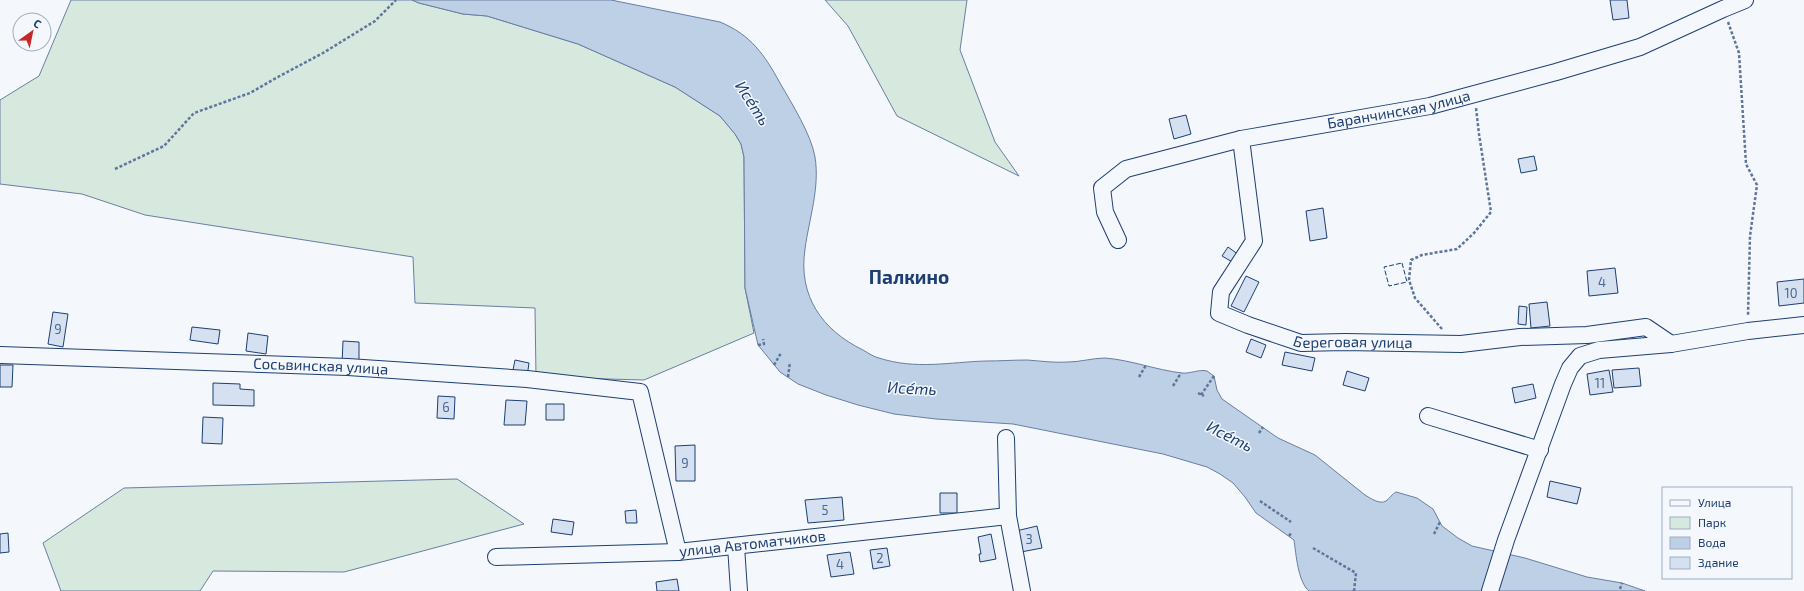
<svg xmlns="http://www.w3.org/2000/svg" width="1804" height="591" viewBox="0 0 1804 591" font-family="'Exo 2',sans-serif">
<rect width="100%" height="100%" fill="#f4f7fb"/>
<path fill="#d7e8df" stroke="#687fa3" d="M71,0H412L419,3L463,14L487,16L578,44L675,87L720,116L735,134L741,144L744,157L745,288L754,333L644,380L536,377L535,308L415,303L413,257L145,215L82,194L0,184V100L39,76Z
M825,0H967L960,50L995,142L1019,176L897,116L848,26Z
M457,479L524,524L344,572L213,571L200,591H61L43,543L124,488Z"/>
<path fill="#bed0e5" stroke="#687fa3" d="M412,0H611L720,22C751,35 764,54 780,83C792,104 811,134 815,157C820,188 809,219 805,249C798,296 822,330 863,350C868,353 874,357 879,358C916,370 950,362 986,361C1000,361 1014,360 1027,360C1041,361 1055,363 1068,362C1080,362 1093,358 1105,358C1131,360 1156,370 1182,373C1190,374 1199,369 1207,371L1214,376L1217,390L1222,399L1278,438L1315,455L1365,495C1370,498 1380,505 1386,501C1390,498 1392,494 1396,492L1417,498L1433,509L1442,526L1458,538L1472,546L1525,558L1587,577L1622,583L1645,591H1309C1298,582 1296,554 1294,540L1256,513L1245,497L1233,483L1220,474L1207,467L1163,454L1013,424L936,419L894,414L858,405L826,395L798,384L780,372L758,345L745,288L744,157L741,144L735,134L720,116L675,87L578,44L487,16L463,14L419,3Z"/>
<path fill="#d5e0f0" stroke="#1d3f73" d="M1610,0H1627L1629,18L1613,20Z
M1186,115L1191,134L1174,139L1169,119Z
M1534,156L1537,170L1521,173L1518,159Z
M1323,208L1327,238L1310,241L1306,211Z
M1228,247L1239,255L1234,263L1222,256Z
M1615,268L1618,293L1589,296L1587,271Z
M1246,276L1259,282L1244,312L1231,306Z
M1804,279V303L1779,306L1777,282Z
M1547,302L1550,326L1531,328L1529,304Z
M1519,306L1527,307L1526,325L1518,324Z
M53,312L68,314L63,347L48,344Z
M192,327L220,330L218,344L190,340Z
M248,333L268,336L266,354L246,351Z
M1251,339L1266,345L1261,358L1246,352Z
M343,341L359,342V364H342Z
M1285,352L1315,358L1312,371L1282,365Z
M515,360L529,363L527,377L512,375Z
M0,365H13L12,387H0Z
M1639,368L1641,386L1614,388L1612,370Z
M1609,370L1613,392L1590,395L1587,374Z
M1347,371L1369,378L1365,391L1343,385Z
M213,383L240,384V389L254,390V406L213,405Z
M1533,384L1536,398L1515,403L1512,388Z
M438,396L455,397L454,419L437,418Z
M506,400L527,401L525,425H504Z
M546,404H564V420H546Z
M203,417L223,418L222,444L202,443Z
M695,445V481H676L675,446Z
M1550,481L1581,488L1577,504L1547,497Z
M940,493H957V513H940Z
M842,497L844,520L808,523L805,500Z
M636,510L637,523H626L625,511Z
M553,519L574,522L572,535L551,532Z
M1037,526L1042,548L1021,552L1016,531Z
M8,533L9,552L0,553V534Z
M991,534L996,559L980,562L979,554H981L978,537Z
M887,548L890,566L873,569L870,550Z
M850,552L854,574L831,577L827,555Z
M677,579L679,591H657L656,582Z"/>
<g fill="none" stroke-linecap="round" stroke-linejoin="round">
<defs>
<g id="minor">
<path id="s1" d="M1241,139L1254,241L1221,292L1219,313L1248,325L1301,343L1345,342L1461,344L1520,337L1587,335L1646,327L1671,344"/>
<path id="s2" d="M1118,240L1105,212L1102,188L1126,169L1241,139L1430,106L1556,72L1640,47L1723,9L1745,0"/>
<path id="s3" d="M0,355L348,367L527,379L640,392L678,552"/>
<path d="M1428,416L1540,450"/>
<path d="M1006,438L1008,516L1022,591"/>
<path d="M736,546L739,591"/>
<path id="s4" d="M496,557L678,552L1008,516"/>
<path d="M1490,591L1506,540L1563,384L1570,368L1580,356L1599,350L1671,344L1748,331L1804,325"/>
</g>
</defs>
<use href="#minor" stroke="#1d3f73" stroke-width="18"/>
<path stroke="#5e769c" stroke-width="2.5" stroke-dasharray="3 2" stroke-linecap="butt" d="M1728,22L1739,53L1746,164L1757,185L1750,236L1748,316
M115,169L164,146L194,113L250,93L276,78L323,53L375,21L396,0
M1442,329L1415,298L1409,280L1411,260L1422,255L1457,249L1474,233L1491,212L1479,134L1476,108
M758,345L764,344L763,339
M774,365L781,353
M788,377L790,362
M1139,377L1146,365
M1173,386L1181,373
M1198,393L1204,396
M1201,395L1214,376
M1259,433L1263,427
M1260,501L1291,522
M1434,534L1440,522
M1289,536L1292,532
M1313,548L1356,573L1354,591
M1620,589L1622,583"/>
<use href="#minor" stroke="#f4f7fb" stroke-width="16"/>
<path stroke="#1d3f73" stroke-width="1" stroke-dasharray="5 2" stroke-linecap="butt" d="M1402,263L1407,282L1389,286L1384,267Z"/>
</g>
<g text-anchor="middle" stroke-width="3" stroke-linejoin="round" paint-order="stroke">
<g font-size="13" fill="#4b6792">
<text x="1602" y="287">4</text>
<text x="1791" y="298">10</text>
<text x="58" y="334">9</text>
<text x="1600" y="388">11</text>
<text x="446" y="412">6</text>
<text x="685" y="468">9</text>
<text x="825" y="515">5</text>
<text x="1029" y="544">3</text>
<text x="880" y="563">2</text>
<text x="840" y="569">4</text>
</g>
<g font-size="15" fill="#1d3f73" stroke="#f4f7fb">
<text dy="5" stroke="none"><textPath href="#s2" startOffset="365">Баранчинская улица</textPath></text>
<text dy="5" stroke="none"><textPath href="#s1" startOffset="324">Береговая улица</textPath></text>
<text dy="5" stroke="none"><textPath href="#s3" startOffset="321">Сосьвинская улица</textPath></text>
<text dy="5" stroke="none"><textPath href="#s4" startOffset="257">улица Автоматчиков</textPath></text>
</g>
<g font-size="16" font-style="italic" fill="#1d3f73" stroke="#f4f7fb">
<text transform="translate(753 103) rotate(57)" y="6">Исе́ть</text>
<text transform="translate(912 388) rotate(3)" y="6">Исе́ть</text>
<text transform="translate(1230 436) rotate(27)" y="6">Исе́ть</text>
</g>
<g font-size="19" font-weight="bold" fill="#1d3f73" stroke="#f4f7fb">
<text x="909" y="284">Палкино</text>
</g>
</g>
<rect x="1662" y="487" width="130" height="92" fill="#f4f7fb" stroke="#9eadc5"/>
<rect x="1670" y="500" width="20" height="6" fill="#f4f7fb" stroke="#9eadc5"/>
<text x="1698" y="507" font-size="12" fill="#1d3f73">Улица</text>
<rect x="1670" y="517" width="20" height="12" fill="#d7e8df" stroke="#9eadc5"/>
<text x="1698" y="527" font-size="12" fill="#1d3f73">Парк</text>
<rect x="1670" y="537" width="20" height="12" fill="#bed0e5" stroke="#9eadc5"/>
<text x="1698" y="547" font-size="12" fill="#1d3f73">Вода</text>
<rect x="1670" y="557" width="20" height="12" fill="#d5e0f0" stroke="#9eadc5"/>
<text x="1698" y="567" font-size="12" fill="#1d3f73">Здание</text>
<g transform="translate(32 32) rotate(33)"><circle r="19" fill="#f4f7fb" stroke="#9eadc5"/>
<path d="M0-3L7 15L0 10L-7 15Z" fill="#c62828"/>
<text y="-6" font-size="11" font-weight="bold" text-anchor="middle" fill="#1d3f73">С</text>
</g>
</svg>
